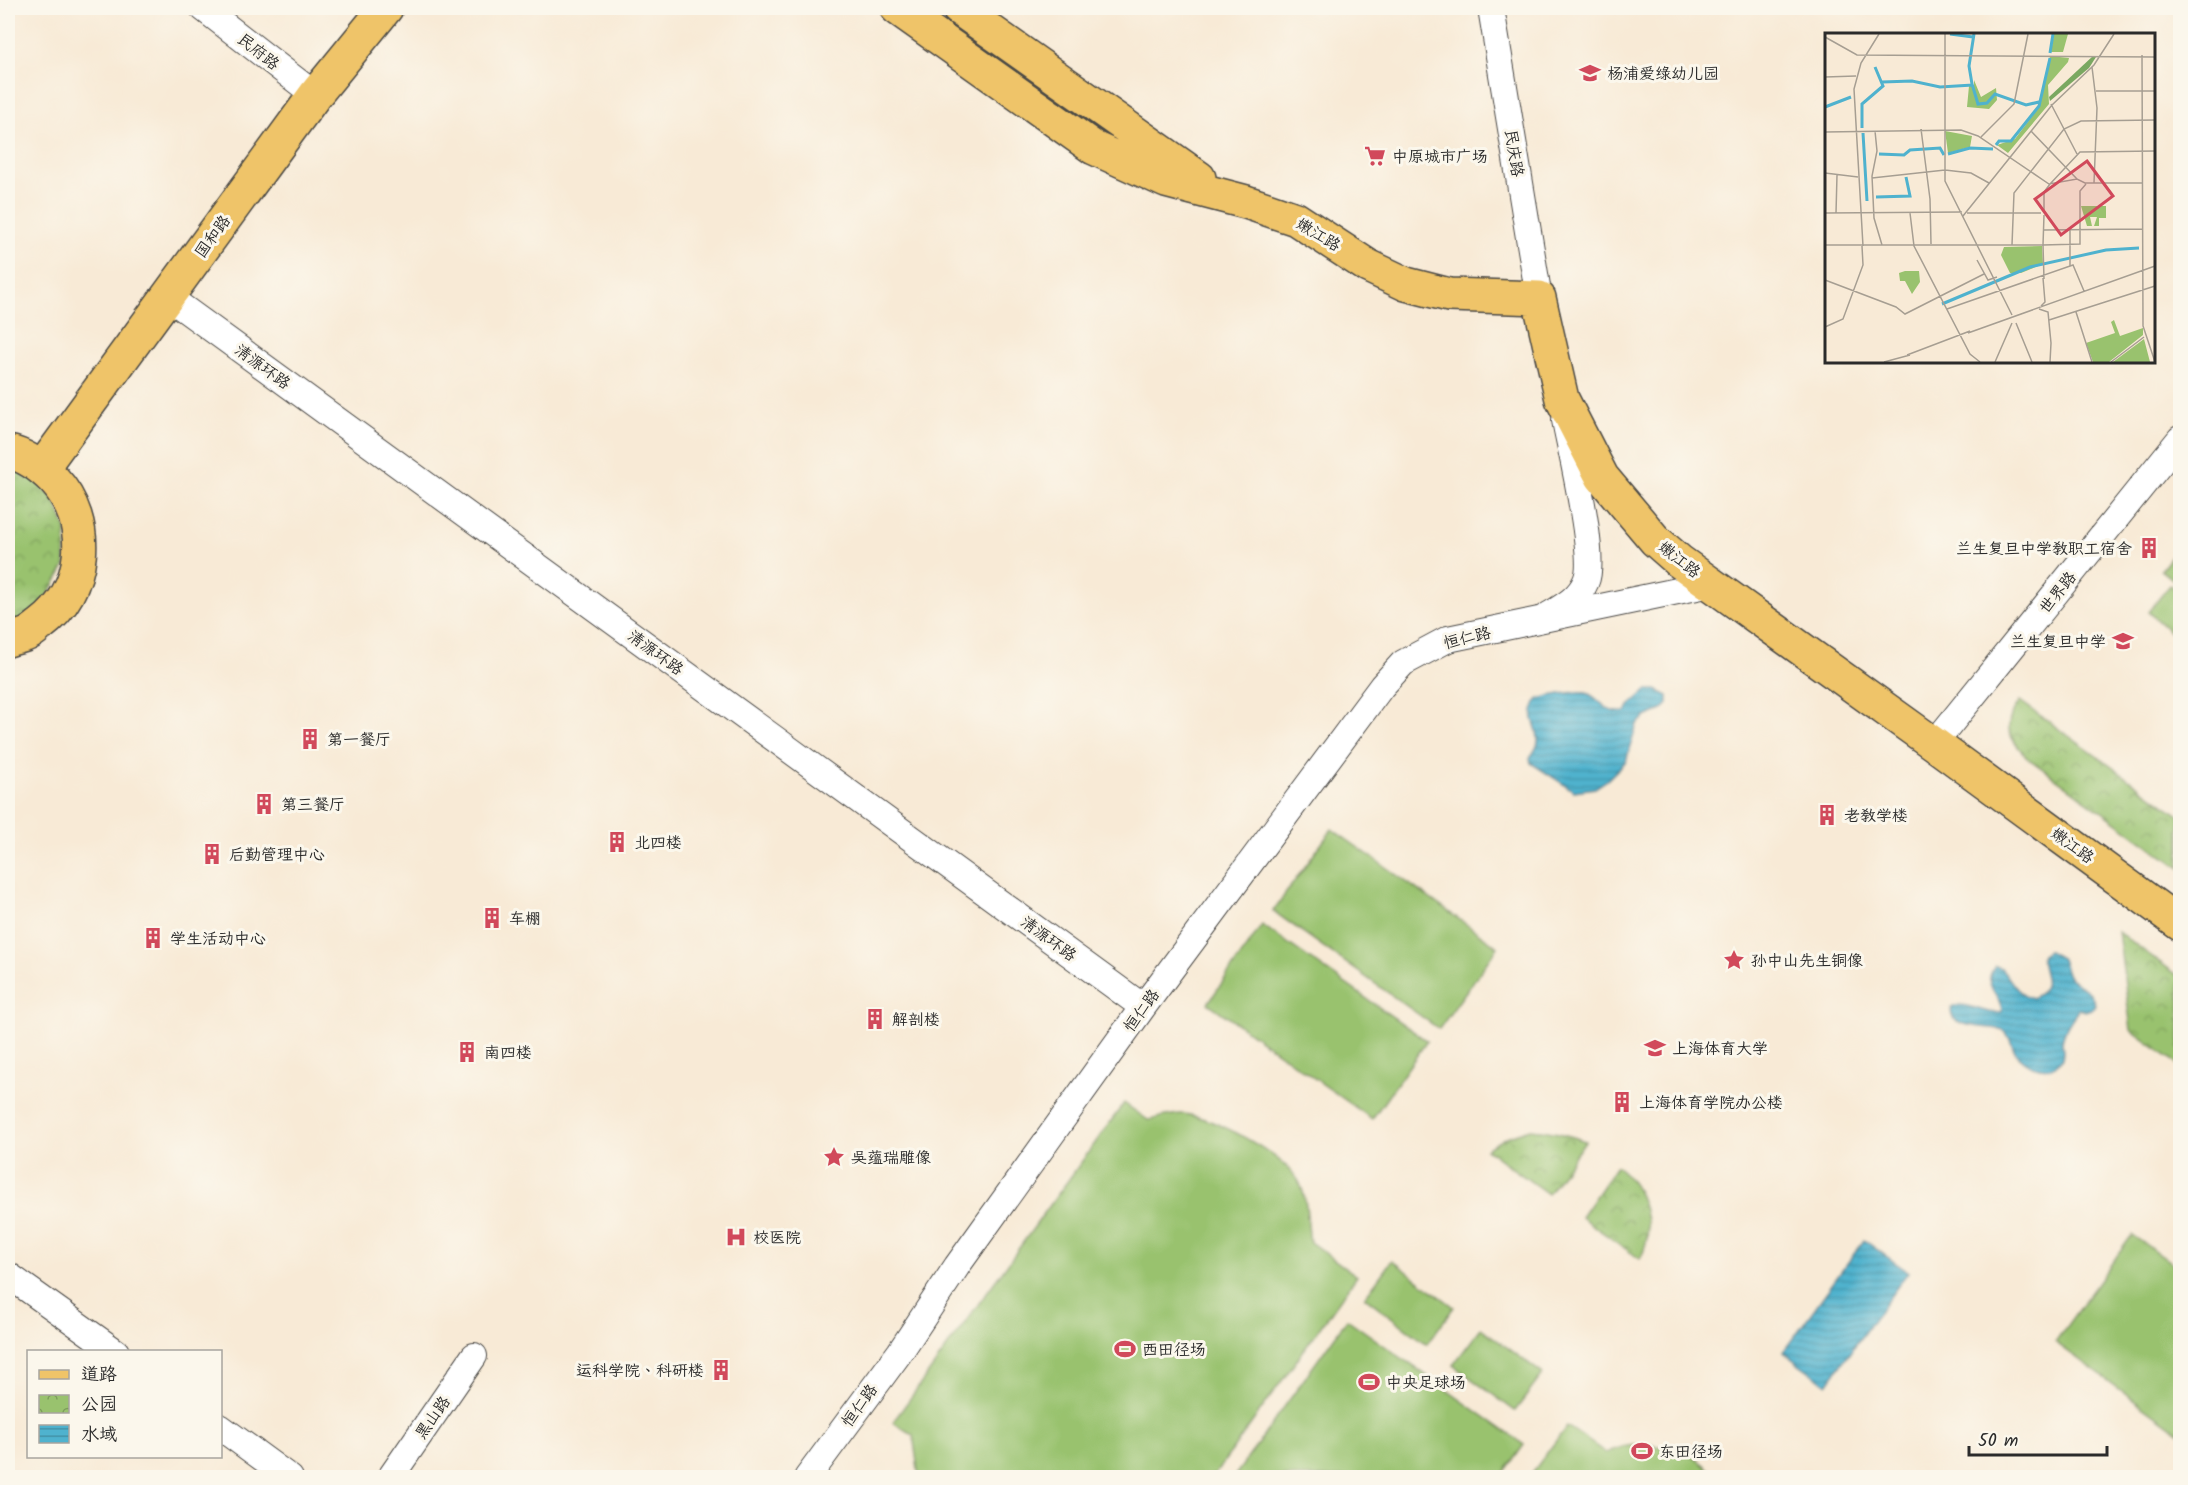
<svg xmlns="http://www.w3.org/2000/svg" width="2188" height="1485" viewBox="0 0 2188 1485" font-family="Kalam,'LXGW WenKai TC',sans-serif">
<defs>
<pattern id="park-crowns" width="20" height="18" patternUnits="userSpaceOnUse" patternTransform="scale(1.5)"><rect width="20" height="18" fill="#99c26e"/><path d="M2 6a3 3 0 1 1 6 0M12 15a3 3 0 1 1 6 0" fill="none" stroke="#7d9e5b"/></pattern>
<pattern id="water-rules" width="6" height="5" patternUnits="userSpaceOnUse" patternTransform="scale(1.5)"><rect width="6" height="5" fill="#4fb2ce"/><path d="M0 2.5h6" fill="none" stroke="#4291a7"/></pattern>
</defs>
<rect width="100%" height="100%" fill="#fbf7ec"/>
<filter id="ink" filterUnits="userSpaceOnUse"><feTurbulence type="fractalNoise" baseFrequency=".0167" numOctaves="2"/><feDisplacementMap in="SourceGraphic" scale="12" xChannelSelector="R" yChannelSelector="G"/><feConvolveMatrix kernelMatrix="1 2 1 2 8 2 1 2 1" color-interpolation-filters="sRGB"/></filter>
<filter id="wash" filterUnits="userSpaceOnUse"><feTurbulence type="fractalNoise" baseFrequency=".008" numOctaves="4" result="noise"/><feDisplacementMap in="SourceGraphic" scale="24" xChannelSelector="R" yChannelSelector="G"/><feGaussianBlur stdDeviation="1.35" result="paint"/><feColorMatrix in="noise" values="0 0 0 0 0 0 0 0 0 0 0 0 0 0 0 0 0 1.4 0 .05"/><feComposite in="paint" operator="in"/></filter>
<g filter="url(#wash)">
<rect width="100%" height="100%" fill="#f8ead6"/>
<path fill="#99c26e" stroke="#62764c" stroke-width="1.5" d="M2180,546V585L2161,570Z
M2170,585L2180,593V641L2148,612Z
M1332,829L1498,947L1439,1029L1273,911Z
M1262,925L1427,1041L1372,1119L1208,1003Z
M1124,1103L1148,1120C1159,1118 1174,1113 1184,1114C1215,1118 1281,1153 1298,1180C1308,1197 1307,1223 1310,1242L1357,1276L1213,1477H919L913,1435L893,1422Z
M2132,1235L2180,1269V1433L2055,1342Z
M1392,1260L1454,1307L1427,1344L1365,1297Z
M1347,1319L1524,1445L1501,1477H1234Z
M1481,1328L1543,1374L1515,1411L1453,1365Z
M1567,1426L1606,1453C1634,1439 1669,1444 1696,1459C1704,1464 1711,1472 1718,1477H1529Z"/>
<path fill="url(#park-crowns)" stroke="#62764c" stroke-width="1.5" d="M8,464L32,477L54,499L66,529L65,566L40,609L8,627Z
M2020,701L2180,816V868L2029,759C2009,738 2000,726 2020,701Z
M2118,932L2180,977V1066L2131,1030Z
M1530,1129C1550,1130 1566,1134 1585,1141L1548,1194L1486,1149L1506,1137Z
M1616,1166C1643,1186 1657,1229 1640,1259L1581,1217Z"/>
<path fill="url(#water-rules)" stroke="#3d6e7c" stroke-width="1.5" d="M1647,690H1656L1668,696V704L1662,710L1647,716L1637,724L1626,761L1607,780L1595,788L1574,791L1531,763L1530,758C1533,752 1538,748 1538,741C1539,721 1525,722 1538,699C1549,696 1579,689 1589,694C1606,703 1603,714 1626,712L1629,706Z
M2048,951L2062,959L2068,976L2090,993L2095,1004L2092,1009L2086,1011L2079,1009C2072,1018 2063,1030 2062,1042C2062,1048 2065,1054 2061,1060C2051,1074 2030,1068 2020,1058C2012,1050 2011,1037 2004,1030C1989,1025 1945,1031 1952,1007C1969,1000 1983,1016 2002,1012C2002,994 1980,987 1995,966L2001,968C2012,980 2015,993 2032,998C2058,984 2038,973 2042,955Z
M1864,1240L1908,1272L1827,1384L1783,1352Z"/>
</g>
<g filter="url(#ink)">
<g fill="none" stroke-linecap="round" stroke-linejoin="round">
<defs>
<path id="minor" d="M203,8L315,95
M1491,8L1539,298
M168,297L1143,1007
M1549,615C1564,606 1579,598 1586,581C1597,557 1571,452 1565,420
M1934,744L2180,439
M8,1275L116,1352
M220,1427L290,1478
M390,1478L474,1356
M807,1478L900,1352L957,1266L1143,1007L1382,686L1403,663L1448,639L1711,584"/>
<path id="major" d="M897,8L1094,148L1166,181L1246,202L1296,219L1368,266L1406,284L1449,295L1539,298L1562,399L1602,477L1655,540L1679,561L1934,744L2180,924
M958,8L1199,178
M8,452C25,455 42,468 54,480C93,522 87,591 40,625C36,628 31,633 25,635C20,637 13,638 8,640
M42,468L315,95L386,8"/>
</defs>
<use href="#minor" stroke="#4a4845" stroke-width="28"/>
<use href="#major" stroke="#4a4845" stroke-width="36"/>
<use href="#minor" stroke="#fff" stroke-width="26"/>
<use href="#major" stroke="#efc469" stroke-width="33"/>
</g>
</g>
<defs>
<symbol id="school-bare" viewBox="-9 -9 18 18"><path d="M0-5L7-2L0 1L-7-2ZM-4 1L0 2.5L4 1V4Q0 6-4 4Z" fill="#d1495b" stroke="#fbf7ec" stroke-width="2.5" paint-order="stroke"/></symbol>
<symbol id="supermarket-bare" viewBox="-9 -9 18 18"><path d="M-6-5.5h2.5l.6 2H6L4.5 2H-2.5L-4.4-4H-6ZM-1.5 3.2a1.3 1.3 0 1 0 .1 0ZM3 3.2a1.3 1.3 0 1 0 .1 0Z" fill="#d1495b" stroke="#fbf7ec" stroke-width="2.5" paint-order="stroke"/></symbol>
<symbol id="building-bare" viewBox="-9 -9 18 18"><path d="M-4-6H4V6H1V3H-1V6H-4ZM-2.5-4.3h1.7v1.8h-1.7ZM.8-4.3h1.7v1.8H.8ZM-2.5-1h1.7V.8h-1.7ZM.8-1h1.7V.8H.8Z" fill="#d1495b" stroke="#fbf7ec" stroke-width="2.5" paint-order="stroke"/></symbol>
<symbol id="sight-bare" viewBox="-9 -9 18 18"><path d="M0-6L1.8-2.2L6-1.7L2.9 1.2L3.7 5.4L0 3.3L-3.7 5.4L-2.9 1.2L-6-1.7L-1.8-2.2Z" fill="#d1495b" stroke="#fbf7ec" stroke-width="2.5" paint-order="stroke"/></symbol>
<symbol id="university-bare" viewBox="-9 -9 18 18"><path d="M0-5L7-2L0 1L-7-2ZM-4 1L0 2.5L4 1V4Q0 6-4 4Z" fill="#d1495b" stroke="#fbf7ec" stroke-width="2.5" paint-order="stroke"/></symbol>
<symbol id="hospital-bare" viewBox="-9 -9 18 18"><path d="M-5-5h3v3.5h4V-5h3V5h-3V1.5h-4V5h-3Z" fill="#d1495b" stroke="#fbf7ec" stroke-width="2.5" paint-order="stroke"/></symbol>
<symbol id="stadium-bare" viewBox="-9 -9 18 18"><path d="M0-5a6.5 5 0 1 0 0 10a6.5 5 0 1 0 0-10ZM-3.5-1.8h7v3.6h-7Z" fill="#d1495b" stroke="#fbf7ec" stroke-width="2.5" paint-order="stroke"/></symbol>
</defs>
<g fill-rule="evenodd">
<use href="#school-bare" x="1575" y="58" width="30" height="30"/>
<use href="#supermarket-bare" x="1360" y="141" width="30" height="30"/>
<use href="#building-bare" x="2134" y="533" width="30" height="30"/>
<use href="#school-bare" x="2108" y="626" width="30" height="30"/>
<use href="#building-bare" x="295" y="724" width="30" height="30"/>
<use href="#building-bare" x="249" y="789" width="30" height="30"/>
<use href="#building-bare" x="1812" y="800" width="30" height="30"/>
<use href="#building-bare" x="602" y="827" width="30" height="30"/>
<use href="#building-bare" x="197" y="839" width="30" height="30"/>
<use href="#building-bare" x="477" y="903" width="30" height="30"/>
<use href="#building-bare" x="138" y="923" width="30" height="30"/>
<use href="#sight-bare" x="1719" y="945" width="30" height="30"/>
<use href="#building-bare" x="860" y="1004" width="30" height="30"/>
<use href="#university-bare" x="1640" y="1033" width="30" height="30"/>
<use href="#building-bare" x="452" y="1037" width="30" height="30"/>
<use href="#building-bare" x="1607" y="1087" width="30" height="30"/>
<use href="#sight-bare" x="819" y="1142" width="30" height="30"/>
<use href="#hospital-bare" x="721" y="1222" width="30" height="30"/>
<use href="#stadium-bare" x="1110" y="1334" width="30" height="30"/>
<use href="#building-bare" x="706" y="1355" width="30" height="30"/>
<use href="#stadium-bare" x="1354" y="1367" width="30" height="30"/>
<use href="#stadium-bare" x="1627" y="1436" width="30" height="30"/>
</g>
<g text-anchor="middle" stroke-width="6" stroke-linejoin="round" paint-order="stroke">
<g font-size="16" fill="#2b2b2b" stroke="#fbf7ec">
<text transform="translate(259 51) rotate(38)" y="6">民府路</text>
<text transform="translate(1515 153) rotate(81)" y="6">民庆路</text>
<text transform="translate(1319 234) rotate(31)" y="6">嫩江路</text>
<text transform="translate(212 236) rotate(-54)" y="6">国和路</text>
<text transform="translate(263 366) rotate(36)" y="6">清源环路</text>
<text transform="translate(1680 559) rotate(38)" y="6">嫩江路</text>
<text transform="translate(2057 592) rotate(-51)" y="6">世界路</text>
<text transform="translate(1467 637) rotate(-14)" y="6">恒仁路</text>
<text transform="translate(656 652) rotate(36)" y="6">清源环路</text>
<text transform="translate(2073 845) rotate(36)" y="6">嫩江路</text>
<text transform="translate(1049 938) rotate(36)" y="6">清源环路</text>
<text transform="translate(1141 1010) rotate(-54)" y="6">恒仁路</text>
<text transform="translate(859 1405) rotate(-54)" y="6">恒仁路</text>
<text transform="translate(432 1417) rotate(-55)" y="6">黑山路</text>
</g>
<g font-size="16" fill="#2b2b2b" stroke="#fbf7ec" text-anchor="start">
<text x="1607" y="79">杨浦爱绿幼儿园</text>
<text x="1392" y="162">中原城市广场</text>
<text x="2132" y="554" text-anchor="end">兰生复旦中学教职工宿舍</text>
<text x="2106" y="647" text-anchor="end">兰生复旦中学</text>
<text x="327" y="745">第一餐厅</text>
<text x="281" y="810">第三餐厅</text>
<text x="1844" y="821">老教学楼</text>
<text x="634" y="848">北四楼</text>
<text x="229" y="860">后勤管理中心</text>
<text x="509" y="924">车棚</text>
<text x="170" y="944">学生活动中心</text>
<text x="1751" y="966">孙中山先生铜像</text>
<text x="892" y="1025">解剖楼</text>
<text x="1672" y="1054">上海体育大学</text>
<text x="484" y="1058">南四楼</text>
<text x="1639" y="1108">上海体育学院办公楼</text>
<text x="851" y="1163">吴蕴瑞雕像</text>
<text x="753" y="1243">校医院</text>
<text x="1142" y="1355">西田径场</text>
<text x="704" y="1376" text-anchor="end">运科学院、科研楼</text>
<text x="1386" y="1388">中央足球场</text>
<text x="1659" y="1457">东田径场</text>
</g>
</g>
<g transform="translate(1825 33)">
<rect width="330" height="330" fill="#f8ead6"/>
<path d="M256,173H281V185H274V193H269L272,184H265L267,193H262ZM217,213L218,231L196,240H185L176,222L179,214Z" fill="#99c26e"/>
<path d="M268,23L271,24L264,35L225,68L224,64Z" fill="#7aa861"/>
<path d="M120,98L147,103L145,114L123,120Z" fill="#99c26e"/>
<path d="M229,1H243L238,19H226ZM225,23L244,25L243,29L223,52L224,71L183,120L172,112L190,106L214,74ZM149,47L156,64L171,55L172,67L164,76L142,74L144,53L149,52ZM80,238H94L95,249L87,261L80,248H75L74,240ZM289,287L295,303L318,295V302L284,329H268L261,310L290,300L286,289ZM319,306L325,329H288Z" fill="#99c26e"/>
<path fill="none" stroke="#4fb2ce" stroke-width="3" d="M125,1L148,4M225,20L228,1M57,49L87,48L115,54L148,52M147,51L153,71L162,70L170,61L201,72L214,69M147,51L144,33L149,1M0,74L26,64M37,95V71L58,53L50,34M38,100L42,168M171,112L174,108H186L214,73L225,25M54,121L79,122L85,117L115,115L119,122M123,121L145,115L168,116M51,164L85,163L81,144M117,271L205,234L281,217L314,215"/>
<path fill="none" stroke="#a69e92" stroke-width="1.5" d="M120,1V148L187,282M0,4L32,22L330,24M317,22L318,293L330,329M267,34L272,75L269,150M0,44L31,43M271,58H330M226,71L252,121M96,96L105,166L106,211M50,98L52,118L47,143L49,185L57,212M206,98L252,146M0,99L136,97L153,103L224,151L252,146L260,150H318M156,104L189,71L203,1M0,140L33,144M47,145L120,137L146,140L164,150M225,151L255,119L330,118M219,177V159L225,151M0,180L137,179M11,180L12,142M85,180L89,213L145,321L155,329M142,180H216M138,183L227,72L269,32L289,1M245,196V233M219,197L317,196M0,212H218L219,182M187,212L189,160L239,96L256,88L330,87M38,213L29,56L36,30L54,1M152,227L163,247L172,244M219,246L218,212L255,211V158L261,151M0,247L71,274L80,281L159,241M216,273L220,269L218,245M122,276L248,232L259,258M214,276L223,279L226,310M251,279L267,329M224,287L330,253M191,290L207,329M0,294L18,286L38,232L37,213M143,300L330,233M82,322L145,298M59,329L85,322M170,329L187,290M225,329L226,310M286,329L319,304"/>
<path fill="#d1495b" fill-opacity="0.15" stroke="#d1495b" stroke-width="3" d="M262,128L288,163L236,202L210,166Z"/>
<rect width="330" height="330" fill="none" stroke="#2b2b2b" stroke-width="3"/>
</g>
<rect width="2188" height="1485" fill="none" stroke="#fbf7ec" stroke-width="30"/>
<rect x="27" y="1350" width="195" height="108" fill="#fbf7ec" stroke="#a8a59f" stroke-width="1.5"/>
<rect x="39" y="1370" width="30" height="9" fill="#efc469" stroke="#a8a59f" stroke-width="1.5"/>
<text x="81" y="1380" font-size="18" fill="#2b2b2b">道路</text>
<rect x="39" y="1395" width="30" height="18" fill="url(#park-crowns)" stroke="#a8a59f" stroke-width="1.5"/>
<text x="81" y="1410" font-size="18" fill="#2b2b2b">公园</text>
<rect x="39" y="1425" width="30" height="18" fill="url(#water-rules)" stroke="#a8a59f" stroke-width="1.5"/>
<text x="81" y="1440" font-size="18" fill="#2b2b2b">水域</text>
<path d="M1969 1446v9h138v-9" fill="none" stroke="#2b2b2b" stroke-width="3"/>
<text x="1978" y="1446" font-size="18" fill="#2b2b2b" stroke="#fbf7ec" stroke-width="4.5" paint-order="stroke">50 m</text>
</svg>
